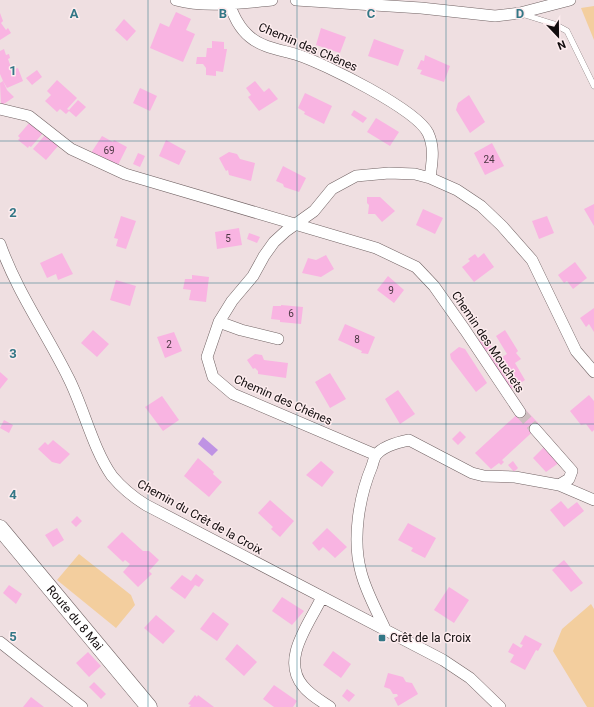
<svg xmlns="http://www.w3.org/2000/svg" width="594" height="707" viewBox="0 0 594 707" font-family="Roboto,sans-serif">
<rect width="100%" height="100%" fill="#efdfe1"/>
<path fill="#f3ce9e" d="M594,6V40L581,8Z
M79,554L131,595L135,605L116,628L57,580Z
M591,604L594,609V707H587L553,651L562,629Z"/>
<path fill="#bf93e4" d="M203,437L218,450L212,456L198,444Z"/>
<path fill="#f9b4e2" d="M176,12L191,19L186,30L195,34L183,62L150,48L160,23L169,27Z
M0,13L3,21L1,23L6,30L8,28L11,33L0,40Z
M124,19L136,31L127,41L115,30Z
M321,28L346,37L340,53L316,45Z
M374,39L404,50L398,66L368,56Z
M212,41L224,42V49H227L223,72L216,71V76L206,75V68L203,64H196L197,57H206L207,48H212Z
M4,49L6,55L9,54L10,58L8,59L12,70L18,68L23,81L7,88L3,81L7,90L14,97L1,106L0,83L3,81L0,74V51Z
M425,55L450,66L444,82L420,74L422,70L417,69L421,60L424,61Z
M37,70L42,77L32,85L26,78Z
M57,80L77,98L67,109L69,110L78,100L86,107L76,117L69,111L66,114L60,109L57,112L45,101L51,95L47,91Z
M255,81L264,92L269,88L278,99L259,111L248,97L251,95L246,88Z
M140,88L157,96L150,111L133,103Z
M305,93L332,106L324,124L304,114L305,112L298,108Z
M469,95L485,122L470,133L456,110L458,103Z
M354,110L367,118L363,123L351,115Z
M376,118L399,132L390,146L367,132Z
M30,122L43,133L31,147L29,146L28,148L18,140L20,138L18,136Z
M45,135L58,146L46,160L33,149Z
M102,136L113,142L114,140L127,147L117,167L91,153Z
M166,140L186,151L179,165L159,156Z
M492,143L504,166L485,175L474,153Z
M229,152L237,154L240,159L255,163L251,181L229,175L228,170L226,171L219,158Z
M138,153L145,156L140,167L133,164Z
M283,166L306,178L299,192L284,187L283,184L276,181Z
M367,197H380L395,211L382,222L375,214H368L369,205L367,203Z
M594,204V226L584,209Z
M423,209L443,218L435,234L416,225Z
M121,216L136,221L126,249L116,246L118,239L114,238Z
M547,216L554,233L539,239L532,221Z
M239,228L242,245L217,249L215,232Z
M249,233L260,237L257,243L247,239Z
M62,253L73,274L58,280L56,274L47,278L40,263Z
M484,253L494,267L474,282L462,267L470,261L468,259L475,254L478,258Z
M326,255L334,269L321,277L302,273L308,258L316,260Z
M575,262L587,278L573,289L567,281L564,283L558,275Z
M192,275L209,277L206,302L189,300L191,290L183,289L185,279H192Z
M388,276L404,290L394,303L377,290Z
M116,280L136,286L130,306L110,300Z
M281,305L303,307L301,324L280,322V320L271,319L273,306H281Z
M594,308V332L589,324L586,327L580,318Z
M345,324L375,337L368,354L361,353L362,351L338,340Z
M93,330L109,344L97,357L81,343Z
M505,330L518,351L516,353L521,359L515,363L525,380L510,390L487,356L490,354L488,351L486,352L478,340L485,336L499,359L507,354L496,336Z
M174,332L182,351L165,358L157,337Z
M459,347L465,349L487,383L476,392L451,359L450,354Z
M255,354L262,355L264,360L288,363L286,378L258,374V371L255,368L253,369L247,360Z
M0,372L8,379L0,389Z
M330,373L346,399L330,408L315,382Z
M398,390L415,414L400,424L385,399Z
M589,395L594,401V430L592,432L586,424L581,425L570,411Z
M162,396L179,420L163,431L145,407Z
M524,408L540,425L502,460L504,462L501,465L499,463L491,469L475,453Z
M4,420L13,425L9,433L0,428Z
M460,431L466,437L458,445L452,439Z
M53,440L70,454L60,464L52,462L38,449L45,442L48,445Z
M545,446L560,462L546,472L533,458Z
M198,458L214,472L213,474L222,482L209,497L184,476Z
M321,461L334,472L322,487L306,475Z
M513,461L518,468L514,472L508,465Z
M270,500L294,521L280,537L271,529L273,527L258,513Z
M561,501L568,509L577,502L584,511L564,527L550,510Z
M77,516L82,521L76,527L71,522Z
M408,523L436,538L425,558L411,551L413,548L398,540Z
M57,528L64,540L53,547L45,535Z
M327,528L347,547L335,558L323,547L319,551L312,543Z
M122,532L143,551H149L159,560L149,571L152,574L138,587L123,572L130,564L125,560L123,562L107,547Z
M564,560L583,583L571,592L552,570Z
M196,574L204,580L199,587L195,585L185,599L170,588L182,575L191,581Z
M9,585L22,594L16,604L3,593Z
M449,587L469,600L454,623L434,610Z
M282,597L304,611L292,625L272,611Z
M213,612L229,624L217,641L200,629Z
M156,615L175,631L163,644L144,628Z
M525,635L542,644L538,651L536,650L525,670L510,662L514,655L508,652L513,643L521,648L523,645L520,644Z
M237,644L257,662L244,676L225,659Z
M333,651L351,664L341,678L323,665Z
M88,652L101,666L89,677L76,663Z
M388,673L403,677L406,682L412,683L418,694L398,706L394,698L398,696L397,694H393L390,689L384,687Z
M94,682L106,694L101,699L89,687Z
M274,685L297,701L293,707H274L263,699Z
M347,689L355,695L349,702L342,696Z
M195,695L197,697L198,695L214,707H189L191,705L188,704Z
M31,697L44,707H23Z"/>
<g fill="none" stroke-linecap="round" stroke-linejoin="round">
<path stroke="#cebfc1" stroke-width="11" stroke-dasharray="11 5.5" stroke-linecap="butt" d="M520,412L535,429"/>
<defs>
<path id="lane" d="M522,14L554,24L567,31L594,86"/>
<path id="street" d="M176,0C206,8 241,3 272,0
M296,0L421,8L495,16L520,13L570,0
M229,4C234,16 239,28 250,37C263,48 282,50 298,55C325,64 416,109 428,133C435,148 432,162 430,178
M0,109L29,116L71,149L125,174L376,248L416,267L434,286L465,330L520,412
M0,244C17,292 47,334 69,379C84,409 93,449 112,476C122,488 133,497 146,505L443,660L470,678L500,707
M219,322L241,330L278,339
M535,429L572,471L569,479L559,485
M376,455L233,394L213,377L207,357L219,322L232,301L253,276L264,256L274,242L286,231L314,211L332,189L356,176L389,173L415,174L430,178L457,190L481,206L502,226L532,260L576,351L594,372
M322,597C310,623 280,659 303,686C310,695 321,701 330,707
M386,631C377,611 366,592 361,572C352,539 359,497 372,466C373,463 374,458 376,455C383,446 399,442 409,440L472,473L484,476L515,477L559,485L594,500
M0,642L82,707"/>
<g id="secondary">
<path id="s1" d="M0,528L149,707"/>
</g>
</defs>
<use href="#lane" stroke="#716364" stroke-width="6"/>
<use href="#street" stroke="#716364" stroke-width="12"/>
<use href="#secondary" stroke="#716364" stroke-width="17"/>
<use href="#lane" stroke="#fff" stroke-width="5.5"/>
<use href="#street" stroke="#fff" stroke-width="11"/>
<use href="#secondary" stroke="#fff" stroke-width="16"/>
</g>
<path fill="none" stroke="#337786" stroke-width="1" stroke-opacity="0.55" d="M148,0V707M297,0V707M446,0V707M0,141H594M0,283H594M0,424H594M0,566H594"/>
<rect fill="#337786" stroke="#fdecee" stroke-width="1.5" x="378" y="634" width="8" height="8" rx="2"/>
<g text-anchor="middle" stroke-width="3" stroke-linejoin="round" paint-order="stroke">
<g font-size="10" fill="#4b3642">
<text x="109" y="154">69</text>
<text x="489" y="163">24</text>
<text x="228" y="242">5</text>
<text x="391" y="294">9</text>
<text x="291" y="317">6</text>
<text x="357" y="343">8</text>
<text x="169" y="348">2</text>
</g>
<g font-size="12" fill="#110c0d" stroke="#fdecee">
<text transform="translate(308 47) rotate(23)" y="4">Chemin des Chênes</text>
<text transform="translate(488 342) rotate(56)" y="4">Chemin des Mouchets</text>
<text transform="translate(283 400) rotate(24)" y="4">Chemin des Chênes</text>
<text transform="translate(200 517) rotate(29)" y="4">Chemin du Crêt de la Croix</text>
<text dy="4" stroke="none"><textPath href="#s1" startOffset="117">Route du 8 Mai</textPath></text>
</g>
<g font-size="12" fill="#110c0d" stroke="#fdecee" text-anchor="start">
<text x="390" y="642">Crêt de la Croix</text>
</g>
</g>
<g font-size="13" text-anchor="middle" font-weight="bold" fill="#337786" stroke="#fdecee" stroke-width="3" stroke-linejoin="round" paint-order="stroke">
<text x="74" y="18">A</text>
<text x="223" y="18">B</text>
<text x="371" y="18">C</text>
<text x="520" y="18">D</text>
<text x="13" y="75">1</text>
<text x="13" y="217">2</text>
<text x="13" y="358">3</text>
<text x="13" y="499">4</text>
<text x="13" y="641">5</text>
</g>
<g transform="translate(558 36) rotate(158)" stroke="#fdecee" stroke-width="3" paint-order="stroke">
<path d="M0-3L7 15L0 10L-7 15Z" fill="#110c0d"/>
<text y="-6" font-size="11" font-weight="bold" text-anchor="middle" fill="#110c0d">N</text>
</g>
</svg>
